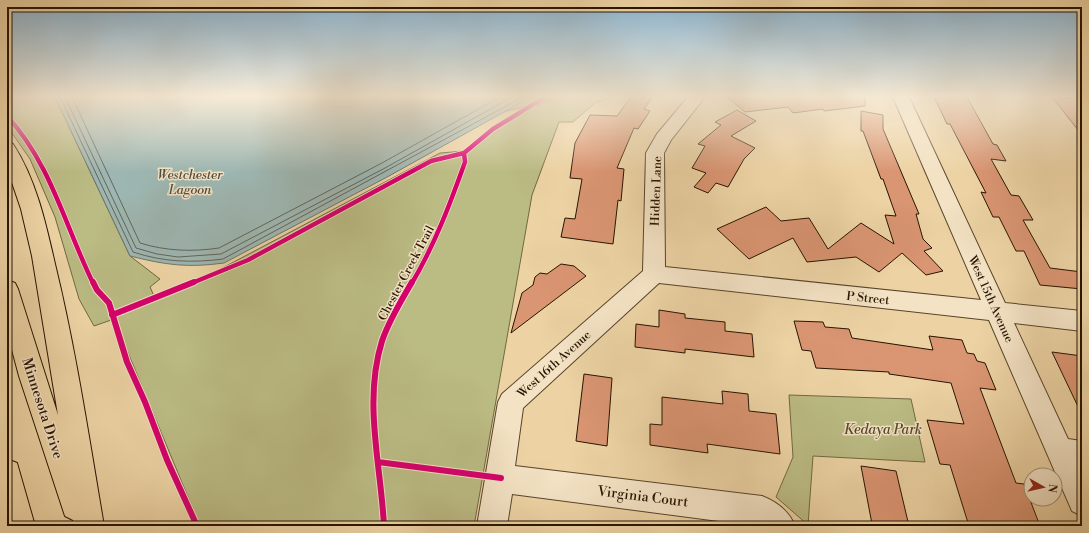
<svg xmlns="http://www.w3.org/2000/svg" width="1089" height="533" viewBox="0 0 1089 533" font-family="'Libre Bodoni',serif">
<rect width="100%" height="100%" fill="#edd3a4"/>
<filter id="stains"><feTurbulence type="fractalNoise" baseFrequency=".005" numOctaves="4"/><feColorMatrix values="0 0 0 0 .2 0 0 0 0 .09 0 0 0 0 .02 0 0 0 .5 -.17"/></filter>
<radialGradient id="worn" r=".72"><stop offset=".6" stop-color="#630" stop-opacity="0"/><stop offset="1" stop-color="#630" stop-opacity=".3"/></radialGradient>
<path fill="#bbbb84" stroke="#716842" d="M7,97H55L130,256L160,279L150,287L155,298L194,283L440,153L464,151L532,105L473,119L511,97H548L537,103V106L552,97H611L595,103L573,122H559L532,195L474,526H200L114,319L94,326L79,299L55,217L30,159L7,126Z
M789,395L911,399L925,462L813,456L808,525L776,497L793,457Z"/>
<path fill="#9db6b1" stroke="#6e756b" d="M55,97H531L389,176L224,263C187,268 166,265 130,256Z"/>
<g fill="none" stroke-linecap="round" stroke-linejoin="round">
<path stroke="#626559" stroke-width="1" d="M60,97L133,252C163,262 192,263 223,259L523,97
M65,97L136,248L157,254L178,257L221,254L385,168L512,97
M72,97L140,243C166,251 192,252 219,248L382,163L500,97"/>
</g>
<path fill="#da9572" stroke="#271401" d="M631,97H652L644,109L650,111L638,129L634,128L617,168L624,169L621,201L618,200L613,244L561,237L565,218L575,219L582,179L570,178L575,143L590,115L617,116Z
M727,97H865V106L824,111L823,109L793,113L788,107L745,112Z
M934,97H967L993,144L997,145L1006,161L991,159L1011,195L1019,196L1033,220H1023L1050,268L1082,272V289L1040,285L1024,251H1016L999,217H993L981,192L986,193L950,124H947Z
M1052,97L1076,99L1082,107V135Z
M737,110L756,121L731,136L755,148L744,159L728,187L716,183L708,193L694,187L706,173L692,168L705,146L698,144L721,125L715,122Z
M861,111L883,115V129L919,214H916L923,239L932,248L924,251L943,271L926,275L902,253L879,272L856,257L807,262L793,238L749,259L717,229L766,207L781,221L809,218L828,249L861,223L894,244L885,215L896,216L883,179H881L863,131H861Z
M561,264L574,266L586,276L511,333L522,293L533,285L535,277L540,273L547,274Z
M659,310L685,314V318L725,322V331L752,334L754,357L685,349V353L635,347L636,324L659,327Z
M794,321L823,322L825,327L849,329L852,338L933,350L929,336L962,340L967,353L974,354L977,361L985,363L996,390L980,388L1016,483L1024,484L1040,526H969L950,465L940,464L927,420L964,424L951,383L889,374V372L816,368L811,351L802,350Z
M1052,352L1082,356V415Z
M584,374L612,378L607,446L576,441Z
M722,391L748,394L749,411L776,414L780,454L707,444L708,453L650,445V424L662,425V397L723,404Z
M861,466L896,471L909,526L872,524Z"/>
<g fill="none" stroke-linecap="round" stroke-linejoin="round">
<defs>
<path id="minor" d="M688,97H705L671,140L664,153L665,267L981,300L893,97H909L1005,303L1082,311V331L1014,323L1068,439L1082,441V516L1072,511L989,320L659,283L523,408L515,466L762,496C777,502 789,511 795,526H757L512,494L507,526H477L498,402L502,394L643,271L646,153L657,134Z"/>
<path id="major" d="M7,142L13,144C36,179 46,224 55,264C76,350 89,438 104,526H74L73,520L65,516L19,376L7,331V280L15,283L18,289L58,415L32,256L21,209L7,168Z
M7,459L17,463L35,526H7Z"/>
</defs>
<use href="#minor" stroke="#58442a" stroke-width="2"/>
<use href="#major" stroke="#271401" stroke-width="2"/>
<use href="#minor" fill="#f3e2c4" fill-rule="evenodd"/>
<use href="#major" fill="#edd3a4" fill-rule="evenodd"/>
<defs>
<path id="cycleway-far1" d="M7,116C51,164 65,226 93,283
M192,283L248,260L431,161L464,153
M412,283C435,244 450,204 465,162L464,153L493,129L545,97"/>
<path id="cycleway" d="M93,282L97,290L109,303L127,362L145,402L167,460L197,526
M112,315L194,282
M378,462L501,478
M384,526C381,465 363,402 382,341C389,320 401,301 412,282"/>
</defs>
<use href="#cycleway-far1" stroke="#f3e2c4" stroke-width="6"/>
<use href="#cycleway" stroke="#f3e2c4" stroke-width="8"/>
<use href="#cycleway-far1" stroke="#d6006c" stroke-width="4.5"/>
<use href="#cycleway" stroke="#d6006c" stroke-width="6"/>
</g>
<linearGradient id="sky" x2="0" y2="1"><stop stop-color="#8ab5d2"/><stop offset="0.56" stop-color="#f7ebd6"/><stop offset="1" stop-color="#f7ebd6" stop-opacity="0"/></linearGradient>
<rect width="1089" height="172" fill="url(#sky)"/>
<g text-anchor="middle" stroke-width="3" stroke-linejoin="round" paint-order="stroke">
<g font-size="12" fill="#271401" stroke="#f3e2c4">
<text transform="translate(656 191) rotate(-88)" y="4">Hidden Lane</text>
<text transform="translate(406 273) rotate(-62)" y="4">Chester Creek Trail</text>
<text transform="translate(868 298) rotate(6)" y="4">P Street</text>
<text transform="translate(991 299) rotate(66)" y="4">West 15th Avenue</text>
<text transform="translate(554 364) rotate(-42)" y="4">West 16th Avenue</text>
</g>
<g font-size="13" font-style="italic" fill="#504d3f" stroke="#f3e2c4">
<text x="190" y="179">Westchester<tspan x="190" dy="15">Lagoon</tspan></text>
</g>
<g font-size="14" fill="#271401" stroke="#f3e2c4">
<text transform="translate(43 408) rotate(72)" y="5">Minnesota Drive</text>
<text transform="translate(643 496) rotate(7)" y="5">Virginia Court</text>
</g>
<g font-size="14" font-style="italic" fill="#534628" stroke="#f3e2c4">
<text x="883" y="434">Kedaya Park</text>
</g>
</g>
<rect width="1089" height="533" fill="none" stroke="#edd3a4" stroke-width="24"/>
<rect x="8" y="8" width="1073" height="517" fill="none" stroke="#271401" stroke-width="2"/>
<rect x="12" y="12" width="1065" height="509" fill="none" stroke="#271401"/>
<g transform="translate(1043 487) rotate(98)"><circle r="19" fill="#f3e2c4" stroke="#a19076"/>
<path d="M0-3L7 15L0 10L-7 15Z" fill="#8f2418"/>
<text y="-6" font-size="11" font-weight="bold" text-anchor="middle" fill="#271401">N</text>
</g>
<rect width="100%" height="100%" filter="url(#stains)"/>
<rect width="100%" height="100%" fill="url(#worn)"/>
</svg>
